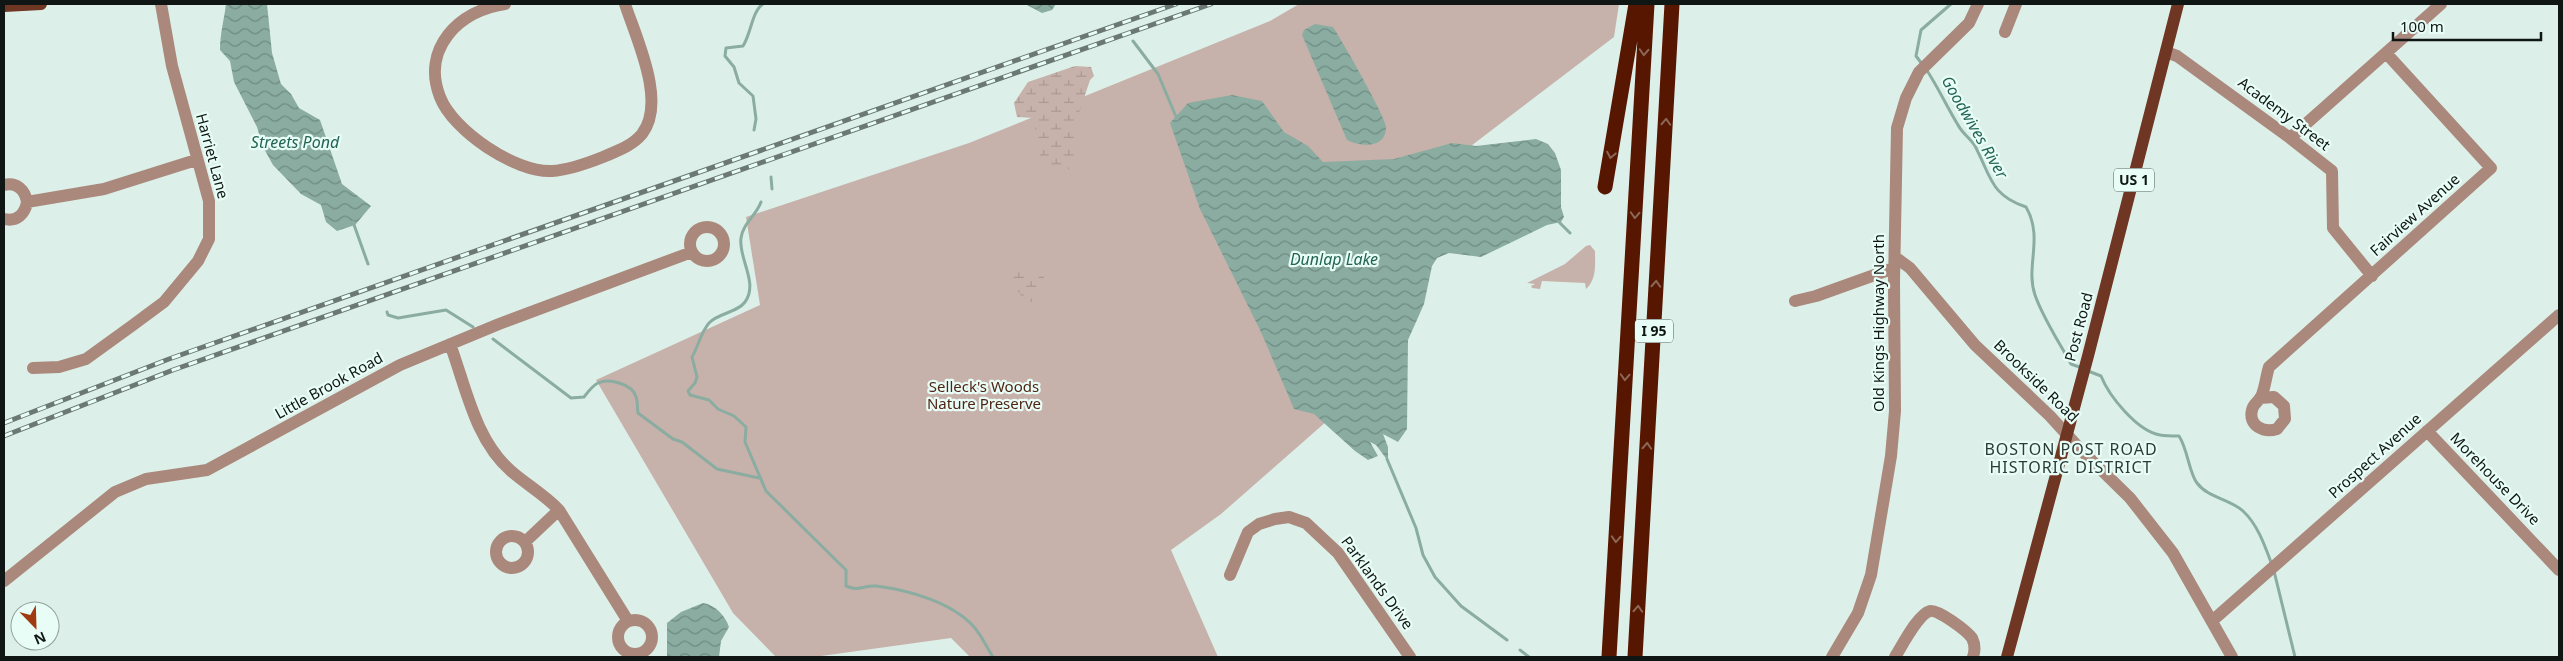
<svg xmlns="http://www.w3.org/2000/svg" width="2563" height="661" viewBox="0 0 2563 661" font-family="'Noto Sans',sans-serif">
<defs>
<pattern id="wetland-marsh" width="20" height="14" patternUnits="userSpaceOnUse" patternTransform="scale(1.25)"><rect width="20" height="14" fill="#c7b2ab"/><path d="M1 5h8M5 5V1M11 12h8M15 12V8" fill="none" stroke="#aa9892"/></pattern>
<pattern id="water-waves" width="16" height="10" patternUnits="userSpaceOnUse" patternTransform="scale(1.25)"><rect width="16" height="10" fill="#8aaca1"/><path d="M0 5q4-4 8 0t8 0" fill="none" stroke="#6f8b82"/></pattern>
</defs>
<rect width="100%" height="100%" fill="#dcf0e9"/>
<path fill="#c7b2ab" d="M1299,4H1619L1614,37L1353,236L1360,392L1221,514L1171,550L1218,657H970L951,638L814,657H776L733,613L596,380L760,305L746,217L969,143L1270,21Z
M1590,245L1595,251C1595,264 1597,279 1586,289L1585,283L1542,281L1540,289L1532,288L1531,286L1535,284L1527,283L1565,264L1586,246Z"/>
<path fill="url(#wetland-marsh)" d="M1075,66L1091,67L1094,76L1090,80L1075,125V160L1068,170L1060,174C1036,169 1036,138 1034,118L1017,117L1014,103L1028,82Z
M1010,259C1016,262 1021,267 1027,270C1031,272 1035,270 1038,272C1053,278 1037,296 1032,302C1014,299 1013,273 1010,259Z"/>
<path fill="url(#water-waves)" d="M226,4H267L272,53L281,84L291,94L299,108L320,120L342,184L371,206L355,225L337,231L326,222L321,205L301,194L273,165L263,147L257,127L234,82L230,61L220,50C220,34 224,20 226,4Z
M1025,4H1056L1052,10L1042,13Z
M1315,24L1333,27C1341,39 1386,117 1386,127C1386,149 1361,147 1347,140L1302,35L1304,30Z
M1232,95L1262,101L1284,132L1308,146L1323,162L1394,159L1452,143L1476,146L1536,139L1548,144L1555,153L1561,170V207L1564,217L1561,222L1547,225L1481,257L1449,253L1437,258L1432,266L1424,304L1408,340L1407,429L1398,442L1383,434L1388,447V461L1376,445L1370,442L1378,456L1368,460L1355,451L1314,414L1294,409L1261,332L1200,209L1170,123L1188,103Z
M703,603C715,605 725,615 729,627L721,641L719,657H667V623L681,612Z"/>
<g fill="none" stroke-linecap="round" stroke-linejoin="round">
<path stroke="#8aaca1" stroke-width="3" d="M1133,41L1158,74L1177,119
M1922,64L1916,56L1921,30L1951,4
M1926,69C1938,87 1947,107 1958,125C1962,133 1970,138 1975,146C1991,176 1990,195 2026,207C2044,238 2025,266 2035,295C2043,318 2059,342 2071,364L2082,368
M754,130L756,119L753,96L739,83L734,67L725,56L726,48L743,46C751,34 752,11 763,4
M771,177L772,189
M761,202C756,216 743,223 741,238C738,258 759,283 745,302C737,313 718,313 709,323C701,332 698,347 692,357L697,377L695,383L688,391L690,395L709,400L718,409L734,416L746,427L745,442L766,491L846,570V586C860,592 863,585 876,586C908,590 952,602 974,627C982,636 987,648 993,657
M1558,221L1570,233
M353,222L368,264
M387,312L388,315L398,318L446,310L473,327
M493,339L571,398L584,397C588,392 592,386 598,383C609,378 633,384 636,397C638,402 637,408 638,413L673,439L682,442L717,469L759,478
M2088,371L2101,376C2109,396 2137,431 2160,435C2166,436 2173,436 2179,436C2188,450 2189,473 2197,483C2208,498 2230,499 2243,511C2258,525 2265,546 2272,565
M1387,459L1416,528L1423,555L1435,577L1461,606L1507,640
M2274,571L2295,657
M1520,650L1529,657"/>
<path stroke="#aa887c" stroke-width="12" d="M505,4C459,10 421,49 440,97C453,131 516,173 552,171C569,170 588,163 603,157C617,151 632,146 642,134C667,102 636,38 625,4
M2005,32L2016,4
M2166,52L2177,56L2290,138L2332,171L2333,228L2372,276
M2290,138L2441,4
M4,185C17,182 25,190 27,202C25,214 17,222 4,219
M27,202L104,189L196,160
M690 244a17 17 0 1 1 34 0a17 17 0 1 1-34 0Z
M1895,257L1910,268L1975,345L2050,416L2081,450L2130,498L2173,553L2232,657
M1795,301L1816,296L1894,268
M450,344C466,387 475,440 511,471C527,485 544,494 559,510L628,621
M33,368L59,367L86,359L133,325L164,302L198,261L209,239V201L172,66L161,4
M2260,398L2274,397L2284,406L2285,419L2277,429C2264,433 2248,426 2252,410C2253,404 2258,402 2261,397C2265,389 2266,376 2269,367L2491,168L2386,53
M2427,431L2559,570
M496 552a16 16 0 1 1 32 0a16 16 0 1 1-32 0Z
M525,542L559,510
M1230,575L1248,532L1259,524L1275,519L1289,517L1306,523L1338,553L1410,657
M4,581L115,492L146,479L207,470L400,365L499,324L692,252
M618 637a17 17 0 1 1 34 0a17 17 0 1 1-34 0Z
M2212,621L2559,315
M1832,657L1858,613L1871,575L1891,456L1895,411L1894,282L1897,128L1906,98L1919,72L1969,23L1978,4
M1895,657C1902,646 1918,614 1930,611C1938,609 1967,631 1972,638C1975,644 1975,651 1973,657"/>
<path stroke="#6e3623" stroke-width="12" d="M4,6L41,4
M2007,657L2088,356L2178,4"/>
<path stroke="#571600" stroke-width="15" d="M1605,187L1636,4
M1609,657L1647,4
M1635,657L1672,4"/>
<defs>
<path id="rail" d="M4,423L169,359L1176,4
M4,436L173,370L1211,4"/>
</defs>
<use href="#rail" stroke="#6b7874" stroke-width="5"/>
<use href="#rail" stroke="#e9fdf7" stroke-width="3" stroke-dasharray="9" stroke-linecap="butt"/>
</g>
<defs><path id="oneway-chevron" d="M-2-3.5L2.5 0L-2 3.5" fill="none" stroke-width="1.6" stroke-linecap="round" stroke-linejoin="round" transform="scale(1.25)"/></defs>
<g stroke="#8a6756">
<use href="#oneway-chevron" transform="translate(1644 52) rotate(93)"/>
<use href="#oneway-chevron" transform="translate(1666 122) rotate(-87)"/>
<use href="#oneway-chevron" transform="translate(1611 155) rotate(101)"/>
<use href="#oneway-chevron" transform="translate(1635 215) rotate(93)"/>
<use href="#oneway-chevron" transform="translate(1656 284) rotate(-87)"/>
<use href="#oneway-chevron" transform="translate(1625 377) rotate(93)"/>
<use href="#oneway-chevron" transform="translate(1647 446) rotate(-87)"/>
<use href="#oneway-chevron" transform="translate(1616 539) rotate(93)"/>
<use href="#oneway-chevron" transform="translate(1638 609) rotate(-87)"/>
</g>
<g text-anchor="middle" stroke-width="4.5" stroke-linejoin="round" paint-order="stroke">
<g fill="#e9fdf7" stroke="#505b58" stroke-width="1">
<rect x="2114" y="168.5" width="40" height="23" rx="4"/>
<rect x="1635" y="319.5" width="38" height="23" rx="4"/>
</g>
<g font-size="14" font-weight="bold" fill="#0f1614">
<text x="2134" y="185">US 1</text>
<text x="1654" y="336">I 95</text>
</g>
<g font-size="15" fill="#0f1614" stroke="#e9fdf7">
<text transform="translate(2284 114) rotate(37)" y="5">Academy Street</text>
<text transform="translate(212 156) rotate(75)" y="5">Harriet Lane</text>
<text transform="translate(2415 215) rotate(-42)" y="5">Fairview Avenue</text>
<text transform="translate(1879 323) rotate(-90)" y="5">Old Kings Highway North</text>
<text transform="translate(2079 327) rotate(-75)" y="5">Post Road</text>
<text transform="translate(2036 381) rotate(44)" y="5">Brookside Road</text>
<text transform="translate(329 386) rotate(-29)" y="5">Little Brook Road</text>
<text transform="translate(2375 456) rotate(-42)" y="5">Prospect Avenue</text>
<text transform="translate(2495 479) rotate(46)" y="5">Morehouse Drive</text>
<text transform="translate(1377 583) rotate(54)" y="5">Parklands Drive</text>
</g>
<g font-size="15" fill="#502415" stroke="#e9fdf7">
<text x="984" y="392">Selleck's Woods<tspan x="984" dy="17">Nature Preserve</tspan></text>
</g>
<g font-size="16" font-style="italic" fill="#246454" stroke="#e9fdf7">
<text transform="translate(1975 127) rotate(60)" y="6">Goodwives River</text>
<text x="295" y="148">Streets Pond</text>
<text x="1334" y="265">Dunlap Lake</text>
</g>
<g font-size="16" letter-spacing="1" fill="#2c3b36" stroke="#e9fdf7">
<text x="2071" y="455">BOSTON POST ROAD<tspan x="2071" dy="18">HISTORIC DISTRICT</tspan></text>
</g>
</g>
<rect width="2563" height="661" fill="none" stroke="#0f1614" stroke-width="10"/>
<g transform="translate(35 626) rotate(157)"><circle r="24" fill="#e9fdf7" stroke="#92a19c"/>
<path d="M0-4L9 19L0 12L-9 19Z" fill="#a03a11"/>
<text y="-8" font-size="14" font-weight="bold" text-anchor="middle" fill="#0f1614">N</text>
</g>
<path d="M2393 32v8h148v-8" fill="none" stroke="#0f1614" stroke-width="2.5"/>
<text x="2400" y="32" font-size="15" fill="#0f1614" stroke="#e9fdf7" stroke-width="4" paint-order="stroke">100 m</text>
</svg>
